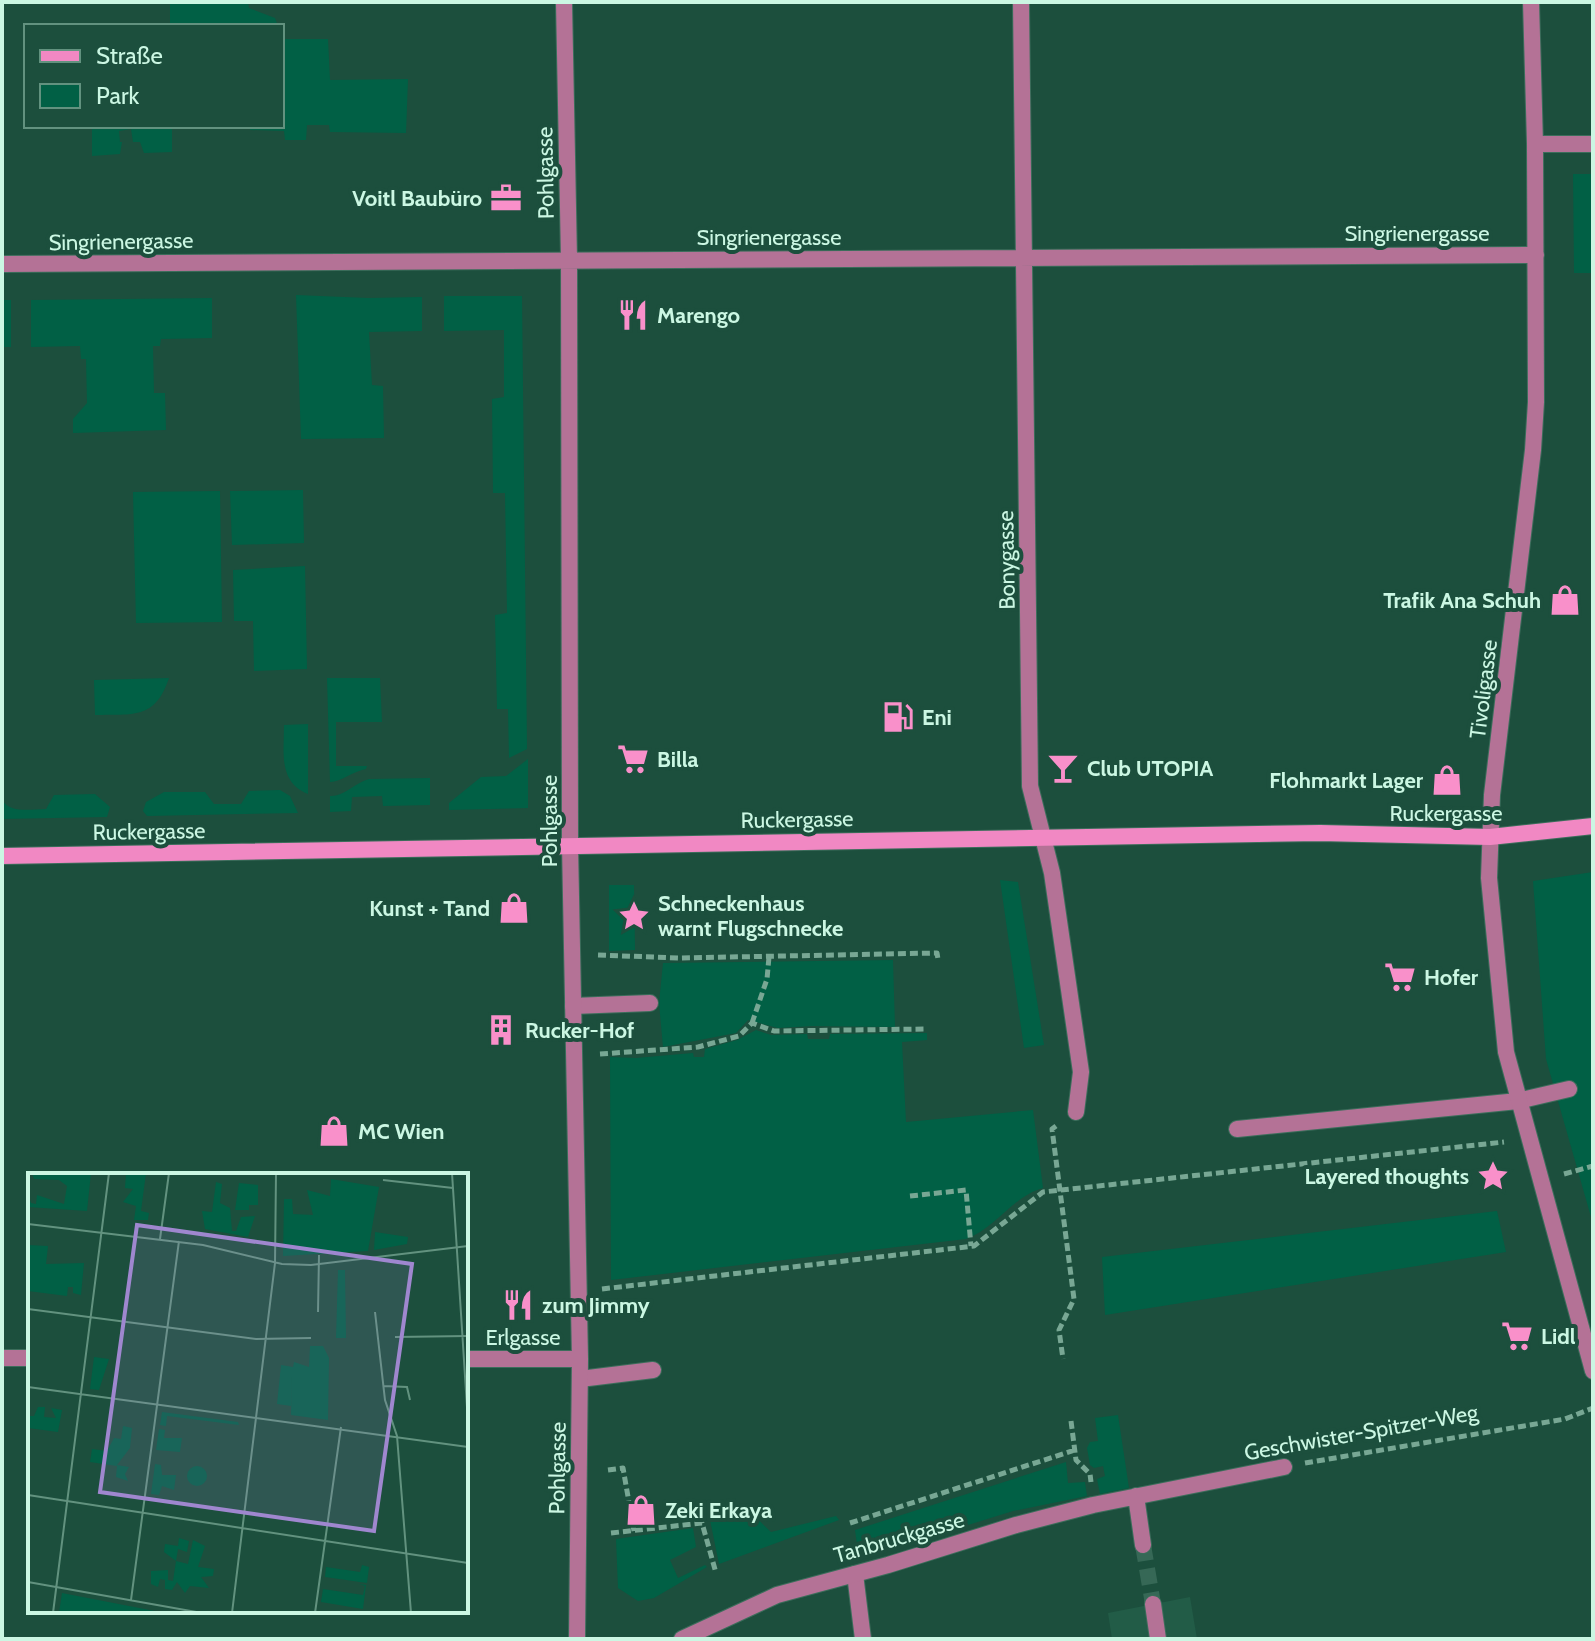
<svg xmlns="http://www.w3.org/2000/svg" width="1595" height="1641" viewBox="0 0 1595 1641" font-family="Cabin,sans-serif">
<rect width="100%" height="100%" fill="#1c4f3d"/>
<path fill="#225c47" d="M1190,1597L1197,1639H1112L1108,1613Z"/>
<path fill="#016045" d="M170,2H248L249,8L275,18L278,26H170Z
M282,36L284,39H328L330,80L408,79L406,133L330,132L329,125H307L306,140H285L284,131L250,130V126H282Z
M92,126H172V152L144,153L140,142H133L131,129L119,131L120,142H122L120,154L92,156Z
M1573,174H1593V273H1574Z
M296,295L368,298L422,297V331L369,332L372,385L383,386L384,438L301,439Z
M444,296H522L527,749L509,758L508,709H497L495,615L507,613L505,493H493L492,399L504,397V330L444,331Z
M212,298V338L161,339L160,346H153L154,393H165L166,430L73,433V419L87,403L86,359H81L80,346L31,347V300Z
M2,300H11V347H2Z
M303,490L304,543L232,545L230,491Z
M220,491L222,622L136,623L133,492Z
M305,566L307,669L254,671L253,621H234L233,570Z
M169,678C155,720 133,714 95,715L94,680Z
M327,678H380L382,722H336V766H367L366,769C353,771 341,782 330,782Z
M308,724V794C278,782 284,752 284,725Z
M528,759V808L449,810V803L481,777L506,776Z
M430,778V805L383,806L382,796L352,797L351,811L330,812V796C343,797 355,783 369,779Z
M280,790L290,796L298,813L147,816L143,811L146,802L164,792H205L214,804H241L249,791Z
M95,794L110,807L107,817L2,819V800C11,814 31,809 46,809L54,795Z
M1593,872V1224L1546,1059L1533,881Z
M1000,880L1018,882L1044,1045L1024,1048Z
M609,885H634L635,950L609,951Z
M893,960L895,1027L812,1026L778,1028L748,1020L736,1033L663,1047L659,1003L663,963Z
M756,1030L771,1035L807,1034L808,1039H829L830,1034L927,1033V1040L902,1042L906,1122L1033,1110L1043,1188C1013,1196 995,1229 966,1239L611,1280L610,1057L636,1058L693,1053L694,1057H704L705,1049L737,1040Z
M1497,1211L1506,1252L1105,1315L1102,1257Z
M1118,1415L1129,1488L1100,1494L1097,1479L1105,1476L1103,1466L1094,1468L1090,1465L1087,1448L1090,1442L1098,1441L1095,1418Z
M1066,1462L1068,1483L1085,1482L1087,1496L1013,1511L859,1559L855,1530Z
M747,1509L771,1532L836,1516L839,1520L719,1564L709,1515Z
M693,1528L696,1547L670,1560L678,1578L705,1565L707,1567L654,1598L638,1601L618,1588L616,1539Z"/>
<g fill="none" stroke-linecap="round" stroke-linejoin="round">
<path stroke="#366856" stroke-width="16" stroke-dasharray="16 8" stroke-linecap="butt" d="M1143,1545L1153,1604"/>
<defs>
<path id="lane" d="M573,1006L650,1003
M1237,1129L1518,1101L1569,1089
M580,1379L653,1370
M855,1574L863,1639"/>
<path id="street" d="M564,2L569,259L570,845L580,1359L577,1639
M1021,2L1030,786L1052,873L1081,1072L1076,1112
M1531,2L1535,144L1536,402L1533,450L1492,795L1489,878L1506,1052L1593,1371
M1535,144H1593
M2,264L1536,255
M2,1358H30
M466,1359H580
M1136,1496L1143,1545
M1153,1604L1158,1639
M682,1639L777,1595L888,1565L1016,1525L1093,1505L1284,1467"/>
<path id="secondary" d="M2,856L1320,833L1490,837L1593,826"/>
</defs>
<use href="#lane" stroke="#3c6d5b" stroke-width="18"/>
<use href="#street" stroke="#3c6d5b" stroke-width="18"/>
<use href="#secondary" stroke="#3c6d5b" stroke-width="18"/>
<path stroke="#78a794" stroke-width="5" stroke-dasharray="8 4" stroke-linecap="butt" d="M598,955L680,958L937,953L938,959
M752,1023L767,979L769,957
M600,1054L698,1047L739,1036L752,1023L774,1031L926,1029
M1056,1126L1052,1129L1074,1299L1059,1330L1063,1359
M1564,1174L1593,1166
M910,1196L966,1190L971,1246
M602,1289L974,1246L1043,1192L1504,1142
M1071,1421L1076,1460L1090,1474L1091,1482
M1305,1463L1565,1419L1593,1408
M608,1470L623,1468L634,1531
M850,1523L1075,1450
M611,1533L702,1523L716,1573"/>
<use href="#lane" stroke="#b47296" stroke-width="16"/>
<use href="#street" stroke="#b47296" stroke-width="16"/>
<use href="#secondary" stroke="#f188c3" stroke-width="16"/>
</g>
<defs>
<symbol id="office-bare" viewBox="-9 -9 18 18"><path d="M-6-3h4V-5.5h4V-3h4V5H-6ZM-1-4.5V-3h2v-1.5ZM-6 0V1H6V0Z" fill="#f990ca" stroke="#1c4f3d" stroke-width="2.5" paint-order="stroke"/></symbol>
<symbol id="restaurant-bare" viewBox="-9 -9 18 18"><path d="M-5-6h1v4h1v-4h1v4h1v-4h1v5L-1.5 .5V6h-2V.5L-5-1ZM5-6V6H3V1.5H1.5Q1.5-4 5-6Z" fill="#f990ca" stroke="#1c4f3d" stroke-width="2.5" paint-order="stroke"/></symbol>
<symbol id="shop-bare" viewBox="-9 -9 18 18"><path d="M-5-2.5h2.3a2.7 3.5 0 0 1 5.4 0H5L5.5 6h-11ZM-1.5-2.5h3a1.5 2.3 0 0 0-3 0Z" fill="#f990ca" stroke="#1c4f3d" stroke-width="2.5" paint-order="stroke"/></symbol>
<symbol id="fuel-bare" viewBox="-9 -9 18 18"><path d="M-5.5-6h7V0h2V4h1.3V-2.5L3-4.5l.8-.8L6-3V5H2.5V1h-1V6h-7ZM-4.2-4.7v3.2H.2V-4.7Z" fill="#f990ca" stroke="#1c4f3d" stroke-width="2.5" paint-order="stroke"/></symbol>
<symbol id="supermarket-bare" viewBox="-9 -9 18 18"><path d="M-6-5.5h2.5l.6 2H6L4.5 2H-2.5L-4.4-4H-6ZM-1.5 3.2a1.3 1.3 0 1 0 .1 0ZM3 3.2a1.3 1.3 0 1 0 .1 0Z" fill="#f990ca" stroke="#1c4f3d" stroke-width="2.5" paint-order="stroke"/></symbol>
<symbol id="bar-bare" viewBox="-9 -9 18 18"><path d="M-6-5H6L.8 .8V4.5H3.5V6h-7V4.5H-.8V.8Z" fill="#f990ca" stroke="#1c4f3d" stroke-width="2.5" paint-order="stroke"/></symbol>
<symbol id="sight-bare" viewBox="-9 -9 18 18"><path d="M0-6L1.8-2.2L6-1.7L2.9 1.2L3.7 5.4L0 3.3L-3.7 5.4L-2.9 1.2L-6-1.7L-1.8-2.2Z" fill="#f990ca" stroke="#1c4f3d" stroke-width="2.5" paint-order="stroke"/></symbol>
<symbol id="building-bare" viewBox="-9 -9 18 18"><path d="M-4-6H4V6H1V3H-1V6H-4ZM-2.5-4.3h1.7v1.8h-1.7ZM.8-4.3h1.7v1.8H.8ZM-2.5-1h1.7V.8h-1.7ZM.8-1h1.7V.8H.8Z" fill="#f990ca" stroke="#1c4f3d" stroke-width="2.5" paint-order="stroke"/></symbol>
</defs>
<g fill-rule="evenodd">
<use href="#office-bare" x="484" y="176" width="44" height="44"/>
<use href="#restaurant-bare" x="611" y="293" width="44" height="44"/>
<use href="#shop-bare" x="1543" y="578" width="44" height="44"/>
<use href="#fuel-bare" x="876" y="695" width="44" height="44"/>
<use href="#supermarket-bare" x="611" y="737" width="44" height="44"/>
<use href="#bar-bare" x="1041" y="746" width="44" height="44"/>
<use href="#shop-bare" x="1425" y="758" width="44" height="44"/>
<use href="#shop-bare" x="492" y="886" width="44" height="44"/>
<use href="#sight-bare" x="612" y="894" width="44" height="44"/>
<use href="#supermarket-bare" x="1378" y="955" width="44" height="44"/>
<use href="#building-bare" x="479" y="1008" width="44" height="44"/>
<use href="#shop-bare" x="312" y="1109" width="44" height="44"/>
<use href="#sight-bare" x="1471" y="1154" width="44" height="44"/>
<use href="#restaurant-bare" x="496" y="1283" width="44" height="44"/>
<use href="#supermarket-bare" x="1495" y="1314" width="44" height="44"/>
<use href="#shop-bare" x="619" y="1488" width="44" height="44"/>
</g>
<g text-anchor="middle" stroke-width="8" stroke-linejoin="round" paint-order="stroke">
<g font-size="22" fill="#cbf7e3" stroke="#1c4f3d">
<text transform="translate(545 173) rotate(-91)" y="8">Pohlgasse</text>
<text x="1417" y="241">Singrienergasse</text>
<text x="769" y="245">Singrienergasse</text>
<text transform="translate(121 241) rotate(-1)" y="8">Singrienergasse</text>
<text transform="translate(1006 560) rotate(-91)" y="8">Bonygasse</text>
<text transform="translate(1483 689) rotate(-83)" y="8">Tivoligasse</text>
<text x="1446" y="821">Ruckergasse</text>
<text transform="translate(797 819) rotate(-1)" y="8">Ruckergasse</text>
<text transform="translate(549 821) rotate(-90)" y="8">Pohlgasse</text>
<text transform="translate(149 831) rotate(-1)" y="8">Ruckergasse</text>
<text x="523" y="1345">Erlgasse</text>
<text transform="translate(1361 1432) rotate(-10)" y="8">Geschwister-Spitzer-Weg</text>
<text transform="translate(557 1468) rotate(-89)" y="8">Pohlgasse</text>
<text transform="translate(899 1537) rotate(-16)" y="8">Tanbruckgasse</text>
</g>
<g font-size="22" font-weight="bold" fill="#cbf7e3" stroke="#1c4f3d" text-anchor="start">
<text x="482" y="206" text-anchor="end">Voitl Baubüro</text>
<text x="657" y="323">Marengo</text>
<text x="1541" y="608" text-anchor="end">Trafik Ana Schuh</text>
<text x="922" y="725">Eni</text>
<text x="657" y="767">Billa</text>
<text x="1087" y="776">Club UTOPIA</text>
<text x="1423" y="788" text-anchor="end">Flohmarkt Lager</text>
<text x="658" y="911">Schneckenhaus<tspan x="658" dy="25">warnt Flugschnecke</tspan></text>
<text x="490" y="916" text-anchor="end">Kunst + Tand</text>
<text x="1424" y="985">Hofer</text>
<text x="525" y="1038">Rucker-Hof</text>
<text x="358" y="1139">MC Wien</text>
<text x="1469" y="1184" text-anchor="end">Layered thoughts</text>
<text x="542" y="1313">zum Jimmy</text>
<text x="1541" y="1344">Lidl</text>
<text x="665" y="1518">Zeki Erkaya</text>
</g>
</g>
<g transform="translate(28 1173)">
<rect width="440" height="440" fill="#1c4f3d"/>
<path d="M4,0H63L59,38L0,34V22L3,30L8,31L9,22L36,31L39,13L31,7L6,6ZM98,0H118L113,38L121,40L120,47H106L108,33L95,29L105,16L97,15ZM303,6L351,14L340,78L255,83L256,26H264L265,41L285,42L279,17L302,23ZM188,9L194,11L192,30L202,35L204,58H208L213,44L227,43L220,64L177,56L174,38L184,39ZM211,10L230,12V32H221V37H207ZM347,59L380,64L379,71L346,77ZM0,72L20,73L18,91L56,90L53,122L45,120V114H40L39,123L0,118ZM310,97H317L318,165H308ZM282,173H295L301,185L300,247L263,242L264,201L263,233L249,231L253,192L265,194L266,189L281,194ZM66,184L81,186L71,217L62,216ZM10,234H17L16,244L28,245L23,235L34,237L30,259L0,255L1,243H6ZM134,239L210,249L211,252L139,243L138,253L132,252ZM95,253L104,255L102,275L89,292L101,294L97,301L100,308L88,304L89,293L62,289L64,276L79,278L86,265L93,266ZM131,256L137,257L136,265H154L152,279L128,277ZM127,291L133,292L134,302H148L146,317L134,313L131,322L123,321ZM159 303a10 10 0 1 1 20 0a10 10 0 1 1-20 0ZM151,365L161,368L159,379L150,376L148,388L160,391L165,367L177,373L170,394L186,396L185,403L173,404L181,415L162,413L157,420L149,409L144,417L137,416V407L132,406L130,414L123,411V398L140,397V407L145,408L148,388L136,379L137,371L150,373ZM334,392L341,394L339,410L297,404L298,394L332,399ZM331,411L338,412L335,436L293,429L295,416L335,422L337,413ZM34,420L137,440H31Z" fill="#016045"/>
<path fill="none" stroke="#62927f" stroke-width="2" d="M424,0L440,250M355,7L425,15M0,51L175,72L254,91L283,92L440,73M132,66L141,0M0,136L228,166L283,165M290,139L291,82M347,139L357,227L369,263L383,440M367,164L440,163M355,213L379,214L382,227M0,214L440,274M0,322L440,390M0,409L174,440M103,427L151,68M25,440L81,0M204,440L247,90L248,0M287,440L313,254"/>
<path fill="#9f87cf" fill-opacity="0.15" stroke="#9f87cf" stroke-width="4" d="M109,52L384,91L346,358L72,319Z"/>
<rect width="440" height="440" fill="none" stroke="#cbf7e3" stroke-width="4"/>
</g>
<rect width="1595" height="1641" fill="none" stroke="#cbf7e3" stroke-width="8"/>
<rect x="24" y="24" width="260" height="104" fill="#1c4f3d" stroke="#62927f" stroke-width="2"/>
<rect x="40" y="50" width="40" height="12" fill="#f188c3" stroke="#62927f" stroke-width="2"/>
<text x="96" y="64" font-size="24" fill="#cbf7e3">Straße</text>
<rect x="40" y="84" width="40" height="24" fill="#016045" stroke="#62927f" stroke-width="2"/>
<text x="96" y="104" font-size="24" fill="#cbf7e3">Park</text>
</svg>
